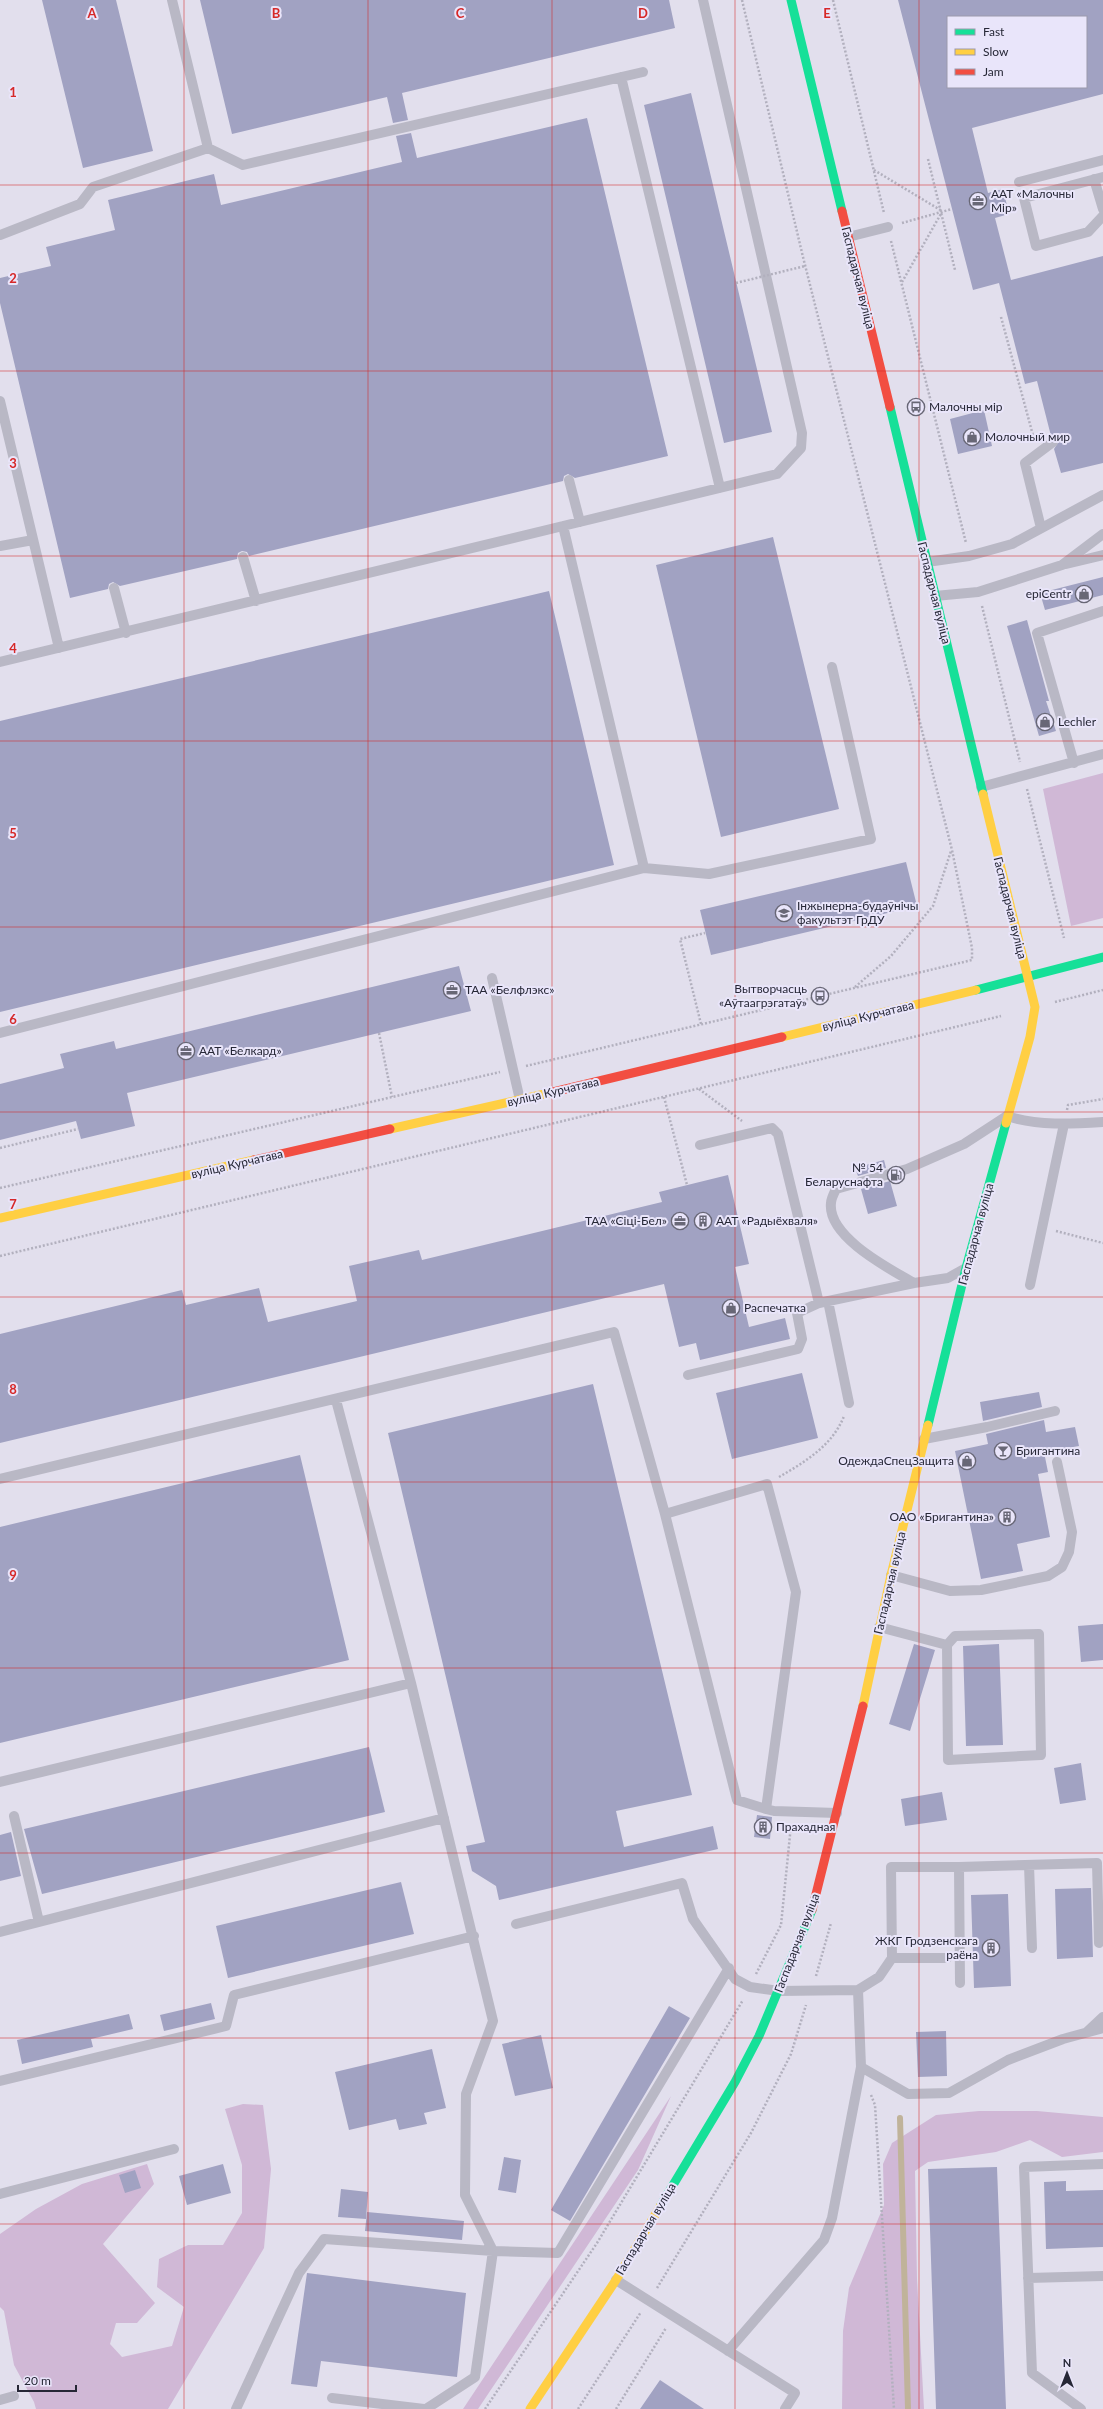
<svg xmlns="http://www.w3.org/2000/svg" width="1103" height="2409" viewBox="0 0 1103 2409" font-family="Lato,sans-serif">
<rect width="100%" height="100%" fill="#e2dfed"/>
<path fill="#d0b8d6" d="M1103,773V918L1071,926L1043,789Z
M671,2096L638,2170L478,2409H463Z
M243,2104L263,2105L271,2169L264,2248L168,2409H36L34,2402L14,2365L4,2311L0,2307V2234L36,2209L82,2184L147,2164L154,2184L103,2244L155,2303L137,2323H116L110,2344L122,2357L172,2346L184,2307L157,2287L159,2259L188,2245H223L242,2213V2165L225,2109Z
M979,2111H1037L1103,2117V2152L1062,2157L1030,2140L996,2152L928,2162L915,2171L917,2279L924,2409H842L843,2331L849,2288L884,2205L883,2164L892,2143L936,2115Z"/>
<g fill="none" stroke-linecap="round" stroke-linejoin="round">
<path stroke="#c0b39a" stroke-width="6" d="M900,2118L908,2409"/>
</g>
<path fill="#a1a2c2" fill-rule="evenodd" d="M42,0H116L153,151L83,168Z
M200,0H669L675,28L402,93L408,120L393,123L387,97L232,134Z
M898,0H1103V94L972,128L988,193L1003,189L1009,214L995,218L1011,280L1103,256V463L1061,473L1054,449L1059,441L1056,436H1051L1037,381L1025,384L999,283L973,290ZM948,17H1086V87H948Z
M691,93L772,432L724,443L644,105Z
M587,118L668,456L575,478L568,474L564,476L563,481L249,556L247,552L242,551L238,553L237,559L120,586L113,582L109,584L108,589L70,598L0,303V278L51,266L46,247L115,230L108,200L214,174L221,205L402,162L396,136L411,133L417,158Z
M984,410L992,446L958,454L950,419Z
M773,537L839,809L721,837L656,565Z
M1103,577V595L1045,610L1040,593Z
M549,591L614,865L0,1012V721Z
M1027,620L1049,701H1046L1056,731L1039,736L1007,626Z
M906,862L917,906L711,955L700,910Z
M459,966L471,1011L127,1093L135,1126L81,1139L76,1121L0,1140V1084L64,1068L60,1054L114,1041L116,1049Z
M884,1160L886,1168L858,1176L855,1168Z
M728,1175L749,1264L735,1267L749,1327L785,1318L790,1339L700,1360L696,1343L679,1347L664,1284L0,1443V1334L182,1290L186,1305L259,1288L268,1322L357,1301L349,1266L419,1250L422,1260L662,1202L659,1192Z
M890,1181L897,1206L868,1214L861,1189Z
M802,1373L818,1438L732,1459L716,1393Z
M593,1384L692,1795L616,1811L624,1847L713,1826L718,1849L499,1900L496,1886L472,1871L466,1846L485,1842L388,1433Z
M1039,1392L1042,1407L983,1421L980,1402Z
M1044,1420L1046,1432L1075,1427L1079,1446L1044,1452L1048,1472L1038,1474L1050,1537L1017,1544L1023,1571L981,1579L955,1451L988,1444L986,1434Z
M300,1455L349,1660L0,1743V1527Z
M1103,1624V1660L1081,1662L1078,1626Z
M914,1644L935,1650L910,1731L889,1724Z
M999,1644L1003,1745L966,1746L963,1646Z
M369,1747L385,1812L42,1894L24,1829Z
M1081,1763L1086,1800L1060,1804L1054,1768Z
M942,1792L947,1820L905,1826L901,1799Z
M757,1815L772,1817L770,1839L754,1837Z
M11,1832L21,1876L0,1881V1835Z
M401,1882L414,1934L228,1978L216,1926Z
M1091,1888L1093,1957L1057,1959L1055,1889Z
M1008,1894L1011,1986L974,1988L971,1895Z
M211,2003L215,2019L164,2031L160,2015Z
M669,2006L690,2018L570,2221L551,2210Z
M129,2014L133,2029L91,2039L93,2047L22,2064L17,2040Z
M946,2031L947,2076L918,2077L916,2032Z
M541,2035L553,2088L515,2096L502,2044Z
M432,2049L446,2108L424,2113L427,2124L399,2130L396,2119L349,2130L335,2072Z
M504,2157L521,2160L516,2193L498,2190Z
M223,2164L231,2193L187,2205L179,2176Z
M997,2167L1006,2409H936L928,2169Z
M135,2170L141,2188L125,2193L119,2175Z
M1066,2181V2191L1103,2190V2247L1046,2249L1044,2182Z
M341,2189L368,2192L366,2219L338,2217Z
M367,2212L464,2221L462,2240L365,2231Z
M307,2273L466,2293L457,2377L321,2361L317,2387L291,2384Z
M660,2380L672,2388L704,2409H640Z"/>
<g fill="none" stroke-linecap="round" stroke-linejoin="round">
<path stroke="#b2b0be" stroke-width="2.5" stroke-dasharray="2 2" stroke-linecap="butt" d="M833,0L884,213
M928,159L955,270
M874,170L942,211
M902,223L952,209
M891,241L966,543
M902,282L942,212
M1001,317L1034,439
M982,606L1020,762
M1027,789L1064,938
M855,987L891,956L933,906L951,851
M1055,1002L1103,990
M701,1024L680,939L705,933
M379,1033L392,1097
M526,1066L972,960V948L952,850L803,257L742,0
M699,1089L742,1121
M664,1097L687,1185
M1067,1110L1068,1105L1103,1099
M0,1148L78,1129
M0,1188L500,1072
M1056,1231L1103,1243
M0,1256L1001,1016
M779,1477C805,1462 833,1445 844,1416
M756,1974L781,1925L791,1825
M816,1976L831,1923
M871,2095L875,2105L894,2409
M657,2288L751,2133L791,2054L806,2005
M485,2409L597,2243L743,2000
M578,2409L641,2312
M616,2409L666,2328"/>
<path stroke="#b9b8c5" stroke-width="10" d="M172,0L208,148
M621,77L720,488
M1103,177L1024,198L1036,246L1088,232L1103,216
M1094,179L1103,209
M1019,182L1103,160
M0,235L80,204L93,187L208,148L243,165L643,72
M848,237L888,227
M0,401L59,648
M569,480L580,522
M563,526L777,474L801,448L802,433L703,0
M1041,528L1025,463L1053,442
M0,546L33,540
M243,557L256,601
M927,562L969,556L1012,544L1103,495
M1066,564L1103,555
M114,588L126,633
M935,596L978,592L1062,565L1103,534
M0,662L563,526L644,868L0,1033
M1074,763L1037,633L1103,611
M981,787L1103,754
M644,868L709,874L871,839L832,667
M492,978L520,1100
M700,1145L772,1128L778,1134L819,1303L914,1283L948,1278L964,1269
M914,1283C890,1269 827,1237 831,1203C831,1199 834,1193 836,1189L907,1169L964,1144L1007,1116C1038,1126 1071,1124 1103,1122
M1030,1285L1064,1124
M828,1301L849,1403
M688,1375L798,1349L802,1339L797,1313L819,1303
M336,1400L411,1683
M924,1439L987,1427L1055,1411
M0,1479L614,1332L665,1514L737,1800L766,1809
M665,1514L767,1484L796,1592L766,1809L774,1811L837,1813
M891,1575L950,1591L981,1590L1048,1576L1062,1567L1069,1552L1072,1532L1057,1462
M879,1627L947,1645L948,1760L1041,1755L1039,1634L955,1636L947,1645
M0,1782L411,1683L493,2021L466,2094L465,2195L493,2251L324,2239L299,2273L236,2409
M14,1816L39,1922
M1029,1865L1032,1948
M959,1867L1097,1863L1099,1943
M516,1924L682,1883L693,1919L735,1979L750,1987L779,1991L858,1990
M0,1932L444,1818
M947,1958H892L891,1867H959L960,1983
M1087,2032L1103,2017
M861,2067L908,2094L949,2093L1008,2060L1063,2039L1103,2028
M0,2081L226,2026L234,1995L474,1936
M0,2194L174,2149
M1028,2278L1103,2276
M616,2280L795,2393L785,2409
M728,2351L824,2240L832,2218L861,2067L858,1990L879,1977L892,1958
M332,2398L424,2409
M0,2400L14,2396
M426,2409L475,2377L493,2251L558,2253L729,1968
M1081,2409L1032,2373L1024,2167L1103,2164"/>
<path stroke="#16e098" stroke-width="9" d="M791,0L842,211
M890,407L983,794
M976,990L1103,957
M928,1425L966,1268L1006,1123
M661,2205L735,2082L759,2036L812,1910"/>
<path stroke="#ffcf43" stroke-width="9" d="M983,794L1035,1007L1030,1037L1006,1123
M782,1037L976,990
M390,1129L549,1093
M0,1218L254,1160
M863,1706L891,1575L928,1425
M530,2409L616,2280L661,2205"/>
<path stroke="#f24e42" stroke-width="9" d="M842,211L890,407
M549,1093L782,1037
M254,1160L390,1129
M812,1910L863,1706"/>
<path stroke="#b2b0be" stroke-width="2.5" stroke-dasharray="2 2" stroke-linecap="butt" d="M736,283L805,266"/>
</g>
<path fill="none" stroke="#d62828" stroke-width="1" stroke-opacity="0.55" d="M184,0V2409M368,0V2409M552,0V2409M735,0V2409M919,0V2409M0,185H1103M0,371H1103M0,556H1103M0,741H1103M0,927H1103M0,1112H1103M0,1297H1103M0,1482H1103M0,1668H1103M0,1853H1103M0,2038H1103M0,2224H1103"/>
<defs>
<symbol id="office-ring" viewBox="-11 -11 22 22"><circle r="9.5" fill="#e9e5fa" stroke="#686776" stroke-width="1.5"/><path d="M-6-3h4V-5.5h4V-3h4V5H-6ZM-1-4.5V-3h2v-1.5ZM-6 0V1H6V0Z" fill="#686776"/></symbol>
<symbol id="bus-ring" viewBox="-11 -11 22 22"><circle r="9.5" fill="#e9e5fa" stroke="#686776" stroke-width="1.5"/><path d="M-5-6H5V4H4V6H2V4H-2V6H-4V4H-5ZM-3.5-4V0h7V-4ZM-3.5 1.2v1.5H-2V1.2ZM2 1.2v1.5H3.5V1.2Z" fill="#686776"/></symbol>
<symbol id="shop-ring" viewBox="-11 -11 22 22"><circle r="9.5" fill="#e9e5fa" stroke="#686776" stroke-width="1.5"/><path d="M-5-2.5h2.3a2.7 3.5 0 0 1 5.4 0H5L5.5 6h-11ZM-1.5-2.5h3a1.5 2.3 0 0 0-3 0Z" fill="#686776"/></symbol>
<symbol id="university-ring" viewBox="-11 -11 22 22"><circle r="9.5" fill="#e9e5fa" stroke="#686776" stroke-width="1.5"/><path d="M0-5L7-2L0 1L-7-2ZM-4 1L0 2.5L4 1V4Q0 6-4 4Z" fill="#686776"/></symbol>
<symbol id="fuel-ring" viewBox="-11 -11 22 22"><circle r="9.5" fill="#e9e5fa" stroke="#686776" stroke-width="1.5"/><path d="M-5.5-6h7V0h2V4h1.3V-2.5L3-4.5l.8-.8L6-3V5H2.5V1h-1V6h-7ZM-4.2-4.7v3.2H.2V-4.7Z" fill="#686776"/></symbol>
<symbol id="building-ring" viewBox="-11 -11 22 22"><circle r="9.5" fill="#e9e5fa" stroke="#686776" stroke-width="1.5"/><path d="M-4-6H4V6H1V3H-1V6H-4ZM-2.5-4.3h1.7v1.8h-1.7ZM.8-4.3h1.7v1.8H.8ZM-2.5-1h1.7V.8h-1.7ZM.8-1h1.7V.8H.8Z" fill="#686776"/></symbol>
<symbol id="bar-ring" viewBox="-11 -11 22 22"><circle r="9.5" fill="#e9e5fa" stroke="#686776" stroke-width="1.5"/><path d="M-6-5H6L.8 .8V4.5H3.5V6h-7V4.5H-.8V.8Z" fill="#686776"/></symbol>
</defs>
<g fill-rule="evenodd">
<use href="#office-ring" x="968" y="191" width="20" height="20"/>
<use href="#bus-ring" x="906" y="397" width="20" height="20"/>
<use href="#shop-ring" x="962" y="427" width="20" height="20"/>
<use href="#shop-ring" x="1074" y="584" width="20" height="20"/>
<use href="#shop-ring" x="1035" y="712" width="20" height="20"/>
<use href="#university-ring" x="774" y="903" width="20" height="20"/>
<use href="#office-ring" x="442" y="980" width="20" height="20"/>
<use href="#bus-ring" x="810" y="986" width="20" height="20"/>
<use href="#office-ring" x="176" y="1041" width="20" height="20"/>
<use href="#fuel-ring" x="886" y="1165" width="20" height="20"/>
<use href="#office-ring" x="670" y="1211" width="20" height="20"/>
<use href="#building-ring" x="693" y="1211" width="20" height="20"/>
<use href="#shop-ring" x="721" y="1298" width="20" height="20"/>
<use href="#bar-ring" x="993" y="1441" width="20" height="20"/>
<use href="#shop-ring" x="957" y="1451" width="20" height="20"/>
<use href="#building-ring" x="997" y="1507" width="20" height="20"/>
<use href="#building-ring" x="753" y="1817" width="20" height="20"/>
<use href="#building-ring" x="981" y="1938" width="20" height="20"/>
</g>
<g text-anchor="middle" stroke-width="4" stroke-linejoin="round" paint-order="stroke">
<g font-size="12" fill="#262736" stroke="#e9e5fa" text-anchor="start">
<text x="991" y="198">ААТ «Малочны<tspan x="991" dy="14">Мір»</tspan></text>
<text x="929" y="411">Малочны мір</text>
<text x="985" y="441">Молочный мир</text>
<text x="1071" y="598" text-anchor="end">epiCentr</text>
<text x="1058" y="726">Lechler</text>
<text x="797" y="910">Інжынерна-будаўнічы<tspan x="797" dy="14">факультэт ГрДУ</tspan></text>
<text x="807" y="993" text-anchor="end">Вытворчасць<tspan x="807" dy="14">«Аўтаагрэгатаў»</tspan></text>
<text x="465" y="994">ТАА «Белфлэкс»</text>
<text x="199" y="1055">ААТ «Белкард»</text>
<text x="883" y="1172" text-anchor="end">№ 54<tspan x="883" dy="14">Беларуснафта</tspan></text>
<text x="667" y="1225" text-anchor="end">ТАА «Сіці-Бел»</text>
<text x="716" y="1225">ААТ «Радыёхваля»</text>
<text x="744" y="1312">Распечатка</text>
<text x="1016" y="1455">Бригантина</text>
<text x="954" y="1465" text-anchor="end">ОдеждаСпецЗащита</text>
<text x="994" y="1521" text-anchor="end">ОАО «Бригантина»</text>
<text x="776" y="1831">Прахадная</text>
<text x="978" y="1945" text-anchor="end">ЖКГ Гродзенскага<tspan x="978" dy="14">раёна</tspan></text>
</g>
<g font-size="12" fill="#262736" stroke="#e9e5fa">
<text transform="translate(858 278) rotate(76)" y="4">Гаспадарчая вуліца</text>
<text transform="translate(934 593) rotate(76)" y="4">Гаспадарчая вуліца</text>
<text transform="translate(1010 908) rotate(76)" y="4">Гаспадарчая вуліца</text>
<text transform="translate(868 1016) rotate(-14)" y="4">вуліца Курчатава</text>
<text transform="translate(553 1092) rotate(-13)" y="4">вуліца Курчатава</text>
<text transform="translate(237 1164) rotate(-13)" y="4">вуліца Курчатава</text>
<text transform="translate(976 1234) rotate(-75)" y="4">Гаспадарчая вуліца</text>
<text transform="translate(890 1583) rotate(-77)" y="4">Гаспадарчая вуліца</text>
<text transform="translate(797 1943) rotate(-69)" y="4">Гаспадарчая вуліца</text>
<text transform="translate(646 2229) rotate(-59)" y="4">Гаспадарчая вуліца</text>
</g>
</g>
<g font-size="13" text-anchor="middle" font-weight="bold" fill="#d62828" stroke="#e9e5fa" stroke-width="4" stroke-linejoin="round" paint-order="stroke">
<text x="92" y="18">A</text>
<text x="276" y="18">B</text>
<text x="460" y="18">C</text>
<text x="643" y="18">D</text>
<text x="827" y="18">E</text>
<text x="13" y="97">1</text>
<text x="13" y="283">2</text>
<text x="13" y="468">3</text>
<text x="13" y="653">4</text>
<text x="13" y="838">5</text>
<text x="13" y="1024">6</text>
<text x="13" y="1209">7</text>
<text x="13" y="1394">8</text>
<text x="13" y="1580">9</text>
</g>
<rect x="947" y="16" width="140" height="72" fill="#e9e5fa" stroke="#9b99ac"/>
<rect x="955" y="29" width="20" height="6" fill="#16e098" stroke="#9b99ac"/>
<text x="983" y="36" font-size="12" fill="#262736">Fast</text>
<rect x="955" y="49" width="20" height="6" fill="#ffcf43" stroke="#9b99ac"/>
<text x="983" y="56" font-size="12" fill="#262736">Slow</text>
<rect x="955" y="69" width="20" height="6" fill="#f24e42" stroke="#9b99ac"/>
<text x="983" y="76" font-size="12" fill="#262736">Jam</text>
<g transform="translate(1067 2373)" stroke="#e9e5fa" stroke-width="3" paint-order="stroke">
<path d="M0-3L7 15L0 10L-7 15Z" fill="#262736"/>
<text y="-6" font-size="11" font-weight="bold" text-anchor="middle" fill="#262736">N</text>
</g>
<path d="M18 2385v6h58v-6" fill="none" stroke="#262736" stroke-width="2"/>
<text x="24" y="2385" font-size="12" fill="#262736" stroke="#e9e5fa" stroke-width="3" paint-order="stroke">20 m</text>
</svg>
